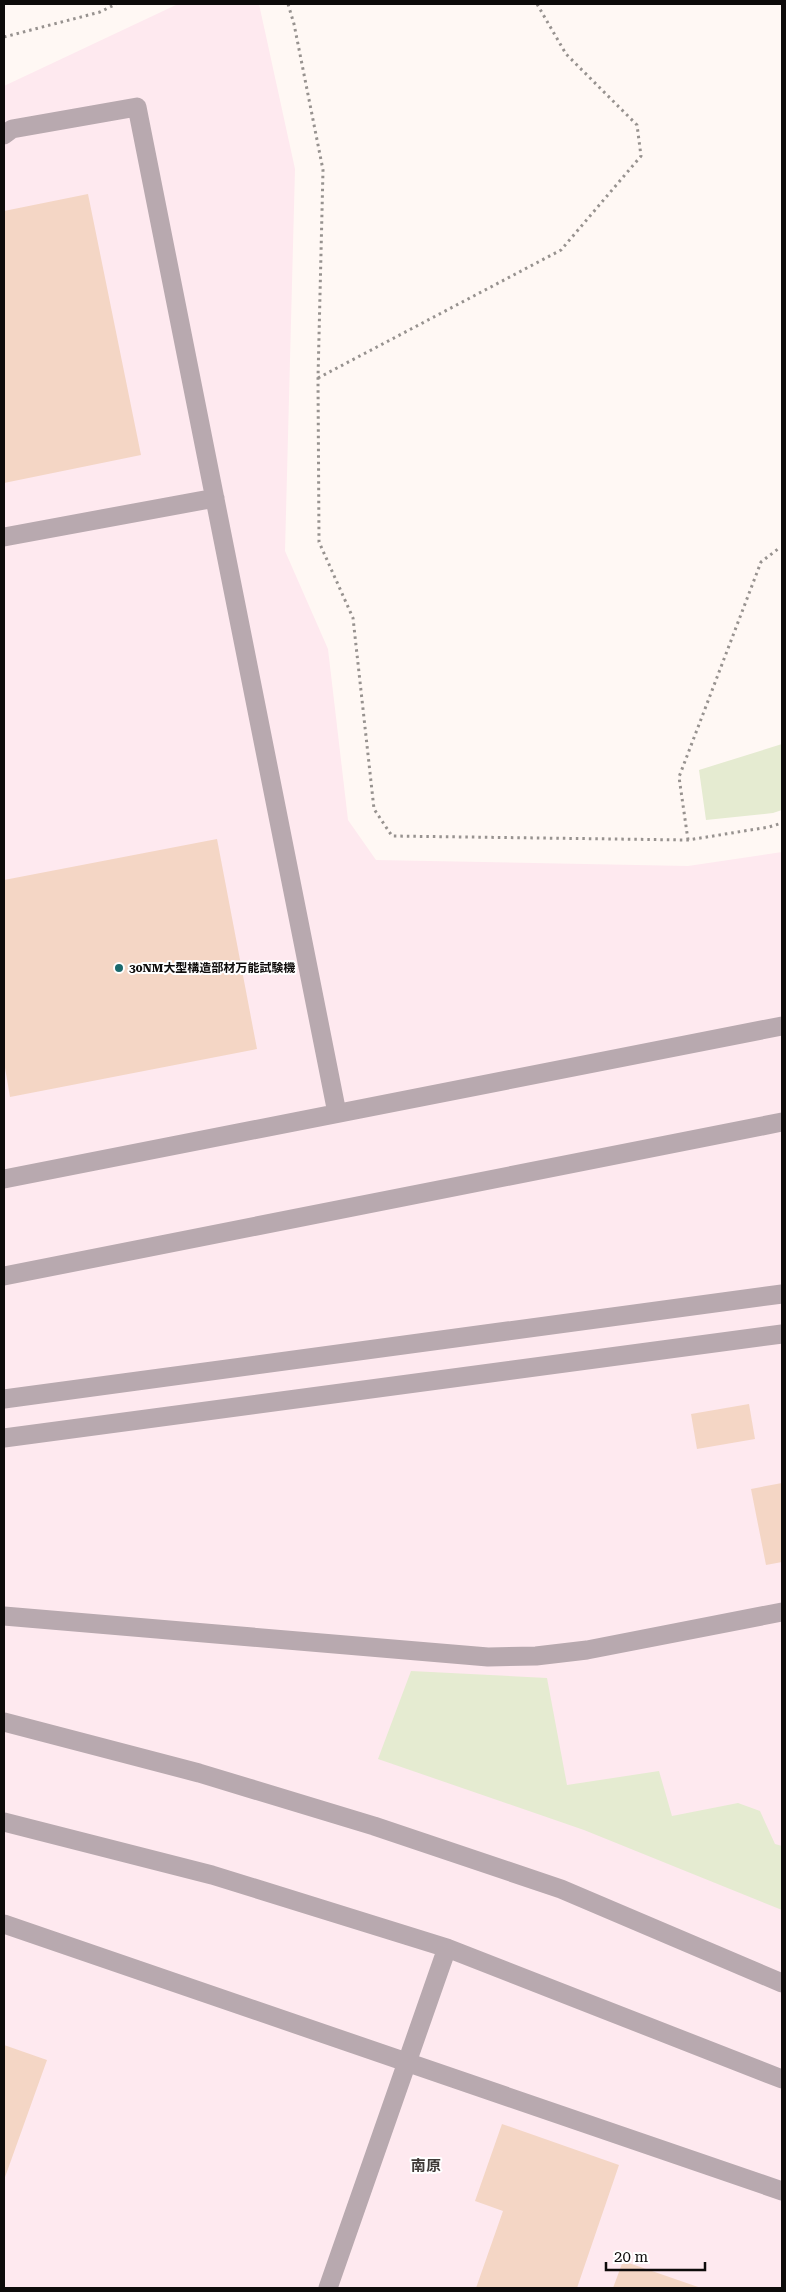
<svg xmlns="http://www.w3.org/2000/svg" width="786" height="2292" viewBox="0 0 786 2292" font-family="'Roboto Serif','Noto Sans JP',serif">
<rect width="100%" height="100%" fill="#fff8f4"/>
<path fill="#fee9ef" d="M178,4H259L295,169L285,551L328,649L348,820L376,860L688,866L782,852V2288H4V86Z"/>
<path fill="#e5ebd1" d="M782,744V810L773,813L706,820L699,770Z
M411,1671L547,1678L567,1785L659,1771L672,1816L738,1803L760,1811L775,1844L782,1846V1910L584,1830L378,1759Z"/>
<path fill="#f4d6c5" d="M88,194L141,455L4,483V211Z
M217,839L257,1049L10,1097L4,1062V880Z
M749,1404L755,1439L697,1449L691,1414Z
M782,1483V1562L766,1565L751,1489Z
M4,2045L47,2060L4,2180Z
M502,2124L619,2165L577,2288H476L503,2211L475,2201Z
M623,2261L701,2288H613Z"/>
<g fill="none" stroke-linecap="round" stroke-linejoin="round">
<path stroke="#97928f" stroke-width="3" stroke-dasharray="2.5 4" stroke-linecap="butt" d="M288,4L294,24L323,170L318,378L319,542L353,618L374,809L392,836L688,840L769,827L782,823
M4,37L100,12L116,4
M318,378L561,250L641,156L637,125L566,54L537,4
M688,840L679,777L761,562L778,549L782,548"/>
<path stroke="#b8a9af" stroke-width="19" d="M4,135L12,129L137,107L337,1113
M4,537L215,498
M4,1179L782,1026
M4,1276L782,1122
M4,1399L782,1294
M4,1438L782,1334
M4,1616L488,1657L536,1656L587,1650L782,1612
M4,1722L199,1773L374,1826L561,1889L782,1983
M4,1822L212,1875L447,1948L782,2079
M4,1924L782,2191
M328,2288L447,1948"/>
</g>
<circle fill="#1b696c" stroke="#fff" stroke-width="2" cx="119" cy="968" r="5"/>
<g text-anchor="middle" stroke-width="4" stroke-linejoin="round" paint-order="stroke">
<g font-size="12" font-weight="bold" fill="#0d0b0a" stroke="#fff" text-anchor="start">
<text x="129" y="972">30NM大型構造部材万能試験機</text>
</g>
<g font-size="15" font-weight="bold" fill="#3f3a37" stroke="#fff">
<text x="426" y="2171">南原</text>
</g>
</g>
<rect width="786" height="2292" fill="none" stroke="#0d0b0a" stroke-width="10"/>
<path d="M606 2262v8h99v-8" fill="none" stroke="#0d0b0a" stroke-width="2.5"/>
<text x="614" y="2262" font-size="15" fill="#0d0b0a" stroke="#ffffff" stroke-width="4" paint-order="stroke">20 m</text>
</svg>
